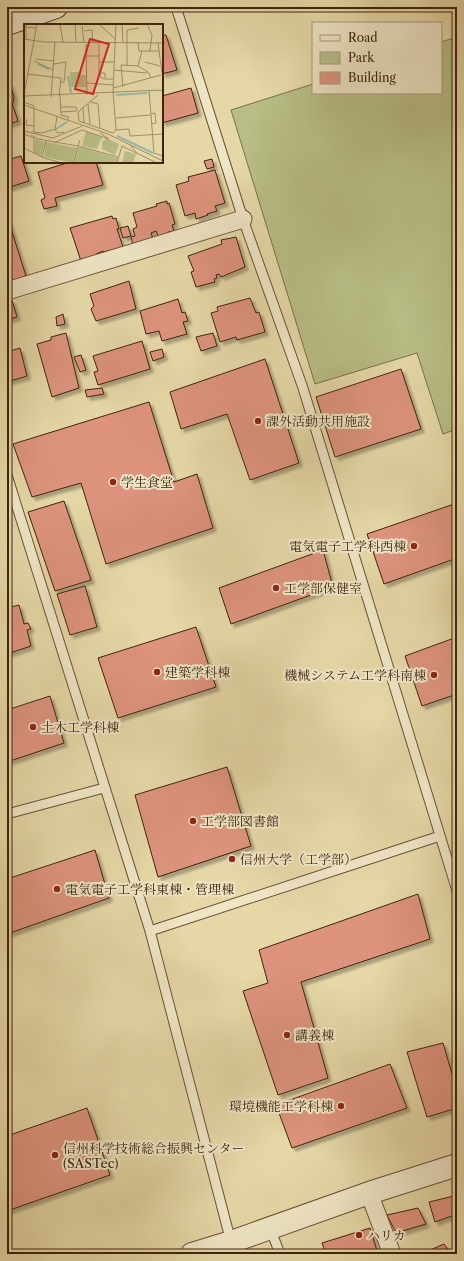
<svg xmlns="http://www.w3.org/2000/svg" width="464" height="1261" viewBox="0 0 464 1261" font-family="'Libre Caslon Text','Noto Serif JP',serif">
<defs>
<filter id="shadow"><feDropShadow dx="3.5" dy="3.5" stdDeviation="1" flood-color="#0004"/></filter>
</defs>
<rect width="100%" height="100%" fill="#e5d7a6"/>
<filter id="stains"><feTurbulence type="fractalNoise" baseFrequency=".005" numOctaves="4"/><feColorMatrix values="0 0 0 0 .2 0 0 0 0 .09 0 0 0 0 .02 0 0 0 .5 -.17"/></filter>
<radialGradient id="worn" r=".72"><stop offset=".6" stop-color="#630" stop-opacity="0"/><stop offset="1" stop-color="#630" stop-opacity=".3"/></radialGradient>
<path fill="#b7bd84" stroke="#7a704a" d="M457,37V429L443,434L417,353L315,384L231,110L313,84V93H441V42Z"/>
<path fill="#dd937d" stroke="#3e240f" filter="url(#shadow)" d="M162,35H166L177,70L162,74Z
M7,83L10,84L14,97L13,103H12L18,121L7,125Z
M191,88L198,113L162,123V96Z
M21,156L29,181L7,188V160Z
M212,159L214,167L207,169L204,161Z
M70,162H96L103,185L55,198L57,206L44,209L41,200L45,198L38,172Z
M215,170L225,203L215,206L217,211L207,214L208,215L196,219L195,213L185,216L176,185L189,181L188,177Z
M167,201V204L169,203L175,224L172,225L174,231L168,232L169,234L159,238L156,231L151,233L153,239L133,245L131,237L135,236L133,229L137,227L133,213L157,206L156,204Z
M112,216L113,219L116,218L119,229H117L123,247L104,252L103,251L96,254L97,257L81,261L70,228Z
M8,219L26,276H24L25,279L13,283V280L7,282V220Z
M128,226L131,236L123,238L120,228Z
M236,237L245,267L221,277L219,274L216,275L217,278L214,279L215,282L196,287L191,272L194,271L188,256L222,244L221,240Z
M129,281L136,309L96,321L91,309L94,306L90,294Z
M250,298L256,313L259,312L265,332L237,340L236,337L220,342L211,313L218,311L217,307Z
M178,299L182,313L185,312L188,321L183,322L187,334L162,341L159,331L146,334L140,311Z
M12,300L17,317L7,320V302Z
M63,314L65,324L57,326L56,317Z
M66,333L79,388L52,397L37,344L51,340V337Z
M213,333L217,346L201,351L196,337Z
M142,341L150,369L98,385L94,372L98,371L93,356Z
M20,348L27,376L7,382V352Z
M162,349L164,357L153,361L150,352Z
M81,355L86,370L80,372L74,357Z
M265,359L299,463L250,480L227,414L181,429L170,392Z
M401,369L421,429L335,457L316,397Z
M102,388L104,394L87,397L85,390Z
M149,402L174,482L197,474L213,528L106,564L81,483L32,497L13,444Z
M64,501L91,580L55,591L28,512Z
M457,503V558L384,584L367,534Z
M323,550L333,587L231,624L219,588Z
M85,586L97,627L70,635L57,594Z
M19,605L24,624L28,623L31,629L27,630L31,646L7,654V608Z
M196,627L216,687L118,718L98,658Z
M457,637V694L422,706L405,656Z
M50,696L64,743L7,762V710Z
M227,767L251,846L158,877L135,795Z
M95,850L109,898L7,934V879Z
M418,894L430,939L301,982L328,1078L278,1095L243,991L268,983L259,950Z
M443,1043L457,1091V1108L427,1117L407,1052Z
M390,1064L407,1108L292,1148L276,1105Z
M87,1108L110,1175L7,1211V1136Z
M454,1196L457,1204V1214L435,1222L429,1202Z
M418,1208L426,1224L396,1233L387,1215Z
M370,1228L378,1254H326L322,1243Z
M444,1244L449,1251L457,1250V1254H421Z"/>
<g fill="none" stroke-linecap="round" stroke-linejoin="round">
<defs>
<path id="service" d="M176,7L243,219L303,388L457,891
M7,475L150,931L231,1242
M7,814L104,788
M150,931L440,836
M270,1228L280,1254"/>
<path id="minor" d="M7,291L243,219
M369,1193L392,1254"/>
<path id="tertiary" d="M192,1254L231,1242L369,1193L457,1165"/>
<path id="secondary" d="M7,24L56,7"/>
</defs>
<use href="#service" stroke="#685135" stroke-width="11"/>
<use href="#minor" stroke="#685135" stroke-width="19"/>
<use href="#tertiary" stroke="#685135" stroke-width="24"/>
<use href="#secondary" stroke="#3e240f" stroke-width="24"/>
<use href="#service" stroke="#eee5c5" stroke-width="9"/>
<use href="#minor" stroke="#eee5c5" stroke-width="17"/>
<use href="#tertiary" stroke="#eee5c5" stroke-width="22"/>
<use href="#secondary" stroke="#eee5c5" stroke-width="22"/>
</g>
<g fill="#8f2418" stroke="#eee5c5" stroke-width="1.5">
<circle cx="258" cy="421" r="4"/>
<circle cx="113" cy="482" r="4"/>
<circle cx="414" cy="546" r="4"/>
<circle cx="276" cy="588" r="4"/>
<circle cx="157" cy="672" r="4"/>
<circle cx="434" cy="675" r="4"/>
<circle cx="33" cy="727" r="4"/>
<circle cx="193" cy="821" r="4"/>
<circle cx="232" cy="859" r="4"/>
<circle cx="57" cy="889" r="4"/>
<circle cx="287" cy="1035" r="4"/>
<circle cx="341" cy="1106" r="4"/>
<circle cx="55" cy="1155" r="4"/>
<circle cx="359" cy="1235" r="4"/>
</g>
<g text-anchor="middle" stroke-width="4" stroke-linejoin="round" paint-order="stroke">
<g font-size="13" fill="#3e240f" stroke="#eee5c5" text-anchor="start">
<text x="266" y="426">課外活動共用施設</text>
<text x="121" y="487">学生食堂</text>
<text x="406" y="551" text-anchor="end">電気電子工学科西棟</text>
<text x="284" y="593">工学部保健室</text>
<text x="165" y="677">建築学科棟</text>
<text x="426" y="680" text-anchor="end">機械システム工学科南棟</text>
<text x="41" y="732">土木工学科棟</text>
<text x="201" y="826">工学部図書館</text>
<text x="240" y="864">信州大学（工学部）</text>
<text x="65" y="894">電気電子工学科東棟・管理棟</text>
<text x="295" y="1040">講義棟</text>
<text x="333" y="1111" text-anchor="end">環境機能工学科棟</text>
<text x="63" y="1153">信州科学技術総合振興センター<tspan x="63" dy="15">(SASTec)</tspan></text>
<text x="367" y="1240">ハリカ</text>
</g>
</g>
<g transform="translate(24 24)">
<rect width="139" height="139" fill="#e5d7a6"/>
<path d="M46,48H57V51H62V63H47ZM62,107L78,113L73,125L58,122ZM82,114L95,120L91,131L78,125V118ZM11,115L21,118L17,132L11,129ZM22,118L53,124L50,139L20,133ZM55,123L94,134L92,139H51ZM101,127L112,130L109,139H98Z" fill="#b7bd84"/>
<path fill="none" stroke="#96baa4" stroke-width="2" d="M14,40L25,45M44,52L47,69M92,71L123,69M32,105L43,98M93,112L129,129"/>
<path fill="none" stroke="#a28f6a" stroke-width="1" d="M2,0V16M36,0L39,18M51,0L52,18M75,0L91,15M92,0L89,67L92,106M98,0L99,18M123,0L128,11L126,27M58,2L60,19M0,3L12,4M60,7L68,6L69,19M0,15L20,18L139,19M114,18L115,27H135M134,19L138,49M62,20L63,71M118,27L114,42L124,48L127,54M62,32H75M12,35L30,37M10,37L29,46M75,38H90M121,38L136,42M30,40L42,38L40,58H37M103,41V6L115,4M90,46L123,49M3,50L37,54L35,72M75,51V18M81,54V49H76V53L81,55H90M63,59L89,61M99,63L97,41L114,42M89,64L137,51M125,66L130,129L139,132M0,70L13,0M36,71L37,91L45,93L43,97M74,71L54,88L55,97L89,109L92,106L105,105L106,112L139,110M0,72L139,66M27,73L31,18M0,78L10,82V108M67,78L74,80L76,104M64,80L66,100M0,81L84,110L139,137M37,83H52L53,86M59,84L60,99M37,88L53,87M126,90L131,89L132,99L127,100M33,93L31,105L33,109L40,108M92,94L126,91M3,95L2,101L10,102M0,107L29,114L58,102M9,108L18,109L31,105M0,110L10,114V130M7,111L14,115L54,122M56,116L54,122L94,133M30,119L58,106L85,115L76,109M105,120L113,129M0,124L20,134L38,139M18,133L22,117M50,139L54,123M93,139L98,122L133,139"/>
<path fill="#d62828" fill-opacity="0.15" stroke="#d62828" stroke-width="2" d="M66,15L85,20L69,70L51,65Z"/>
<rect width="139" height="139" fill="none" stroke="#3e240f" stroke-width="2"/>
</g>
<rect width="464" height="1261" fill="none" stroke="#e5d7a6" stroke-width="24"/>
<rect x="8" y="8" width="448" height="1245" fill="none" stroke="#3e240f" stroke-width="2"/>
<rect x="12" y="12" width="440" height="1237" fill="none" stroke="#3e240f"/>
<rect x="312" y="22" width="130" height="72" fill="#eee5c5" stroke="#a8987c"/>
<rect x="320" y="35" width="20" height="6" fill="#eee5c5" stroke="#a8987c"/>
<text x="348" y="42" font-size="12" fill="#3e240f">Road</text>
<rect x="320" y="52" width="20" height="12" fill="#b7bd84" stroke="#a8987c"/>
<text x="348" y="62" font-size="12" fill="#3e240f">Park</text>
<rect x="320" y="72" width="20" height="12" fill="#dd937d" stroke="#a8987c"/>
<text x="348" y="82" font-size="12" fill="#3e240f">Building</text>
<rect width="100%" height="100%" filter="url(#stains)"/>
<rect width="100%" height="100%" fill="url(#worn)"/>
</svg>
